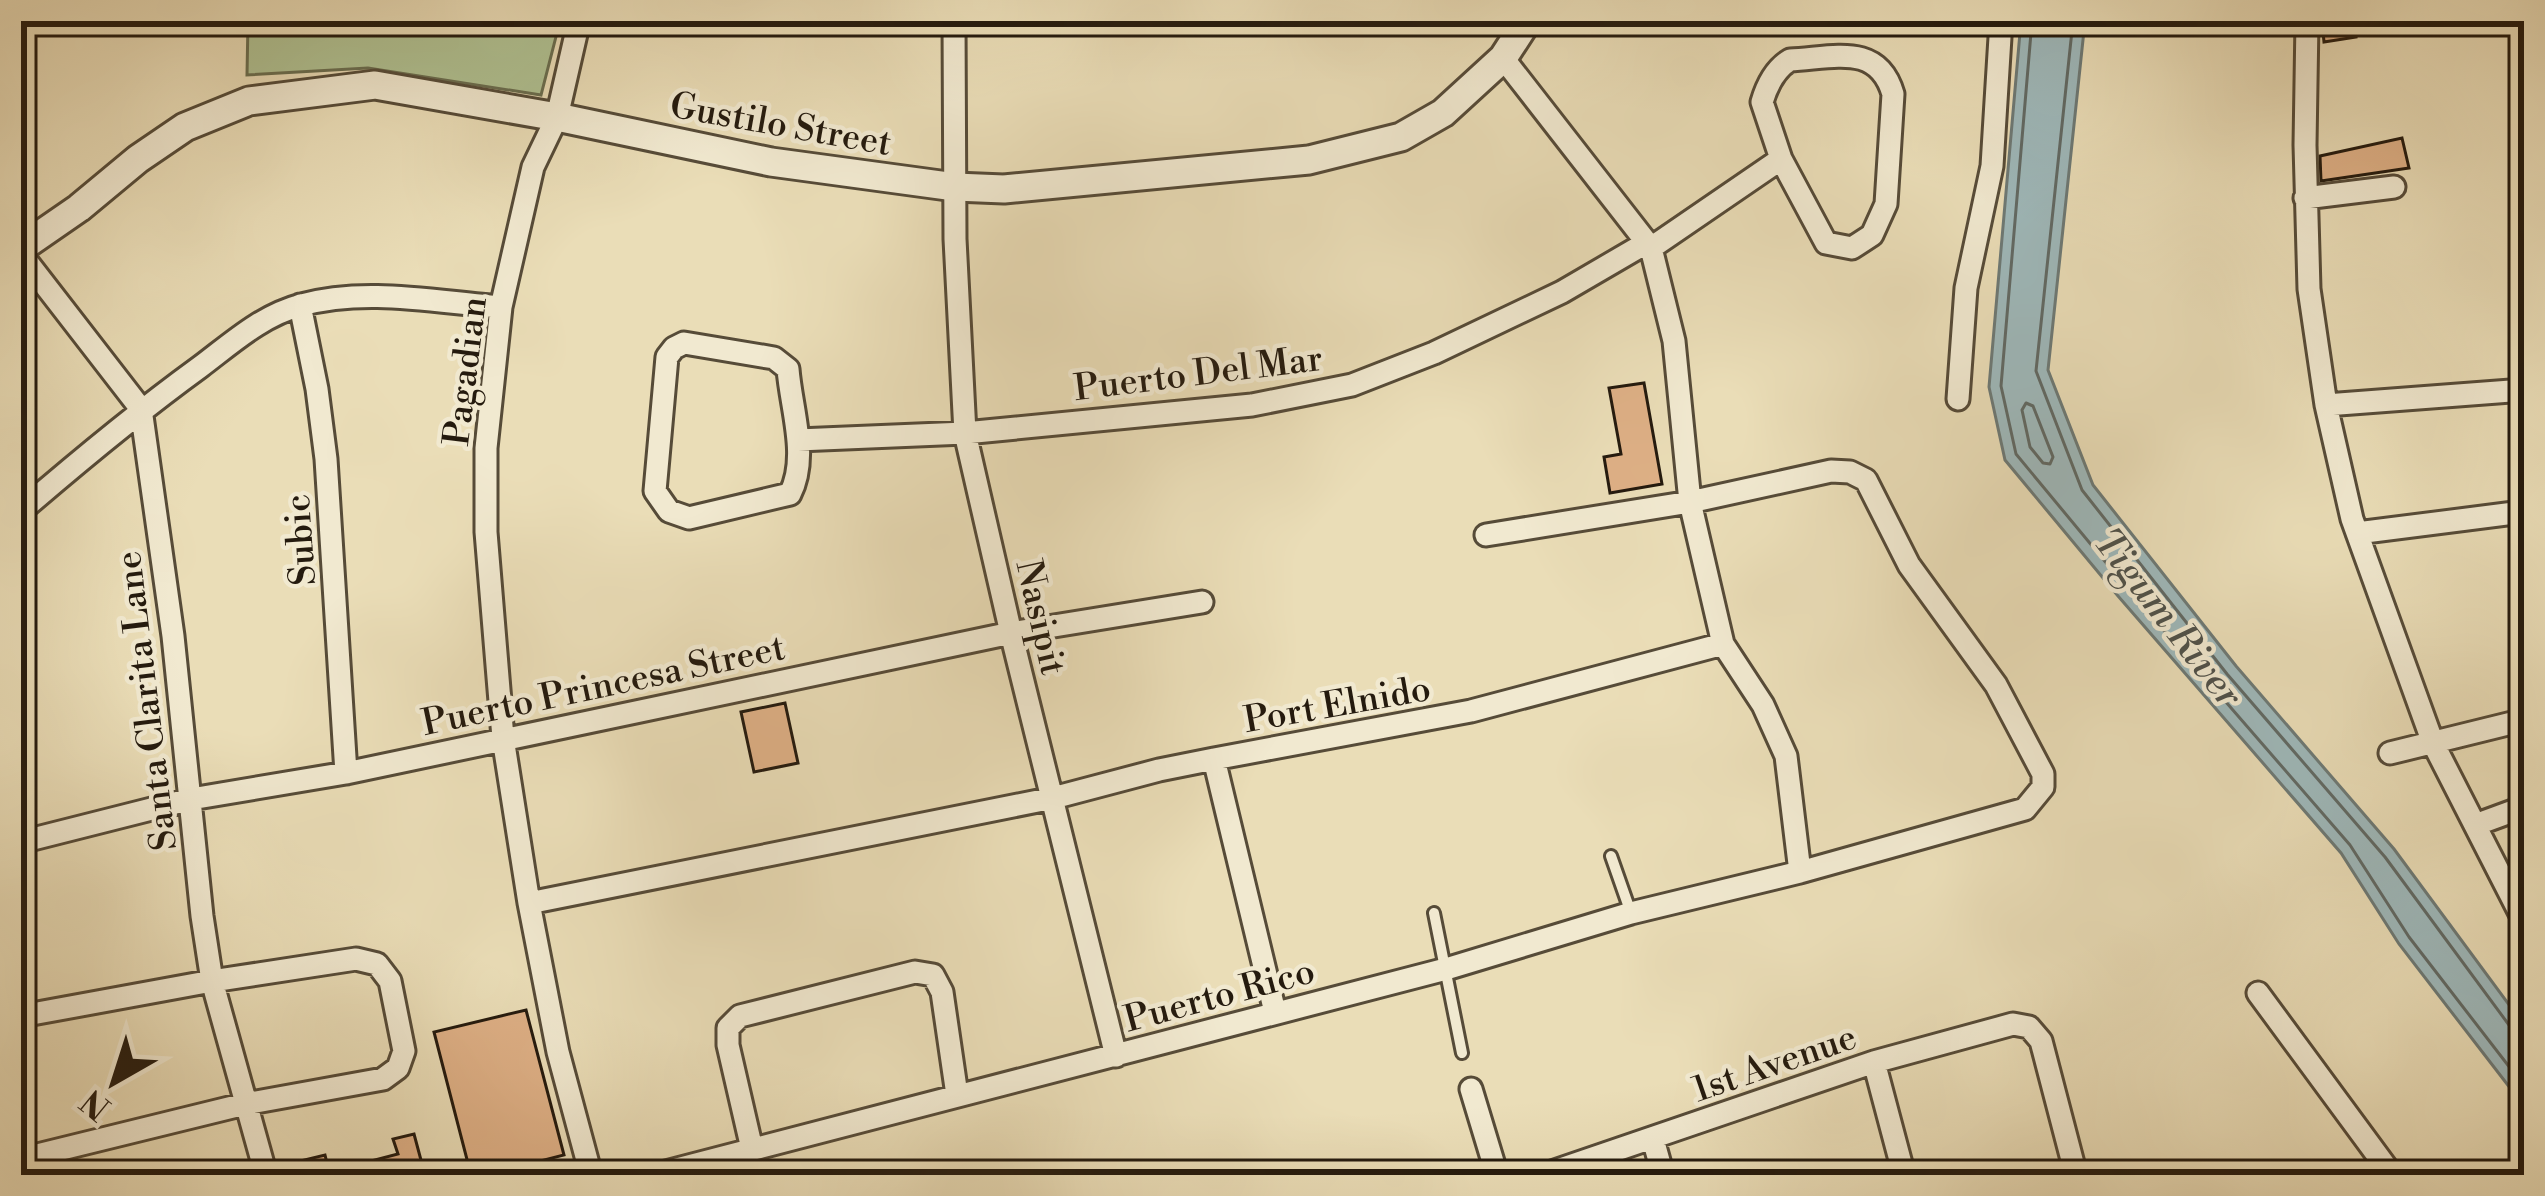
<svg xmlns="http://www.w3.org/2000/svg" width="2545" height="1196" viewBox="0 0 2545 1196" font-family="'Libre Bodoni',serif">
<rect width="100%" height="100%" fill="#eaddb7"/>
<filter id="stains"><feTurbulence type="fractalNoise" baseFrequency=".00167" numOctaves="4"/><feColorMatrix values="0 0 0 0 .2 0 0 0 0 .09 0 0 0 0 .02 0 0 0 .5 -.17"/></filter>
<radialGradient id="worn" r=".72"><stop offset=".6" stop-color="#630" stop-opacity="0"/><stop offset="1" stop-color="#630" stop-opacity=".3"/></radialGradient>
<path fill="#b0c293" stroke="#6a6e50" stroke-width="3" d="M248,21H560L541,95L368,68L247,75Z"/>
<path fill="#9eb8ba" stroke="#6d7975" stroke-width="3" d="M2021,21H2085L2048,370L2093,485L2236,666L2394,849L2524,1025V1106L2399,944L2341,853L2118,596L2005,460L1989,387Z"/>
<g fill="none" stroke-linecap="round" stroke-linejoin="round">
<path stroke="#616964" stroke-width="3" d="M2032,21L2001,386L2016,454L2127,588L2350,845L2409,937L2524,1086
M2073,21L2036,371L2082,490L2227,674L2385,857L2509,1025L2516,1030H2524
M2026,403L2033,406L2053,457L2050,464L2043,463L2030,447L2022,410Z"/>
</g>
<path fill="#deb086" stroke="#241a0e" stroke-width="3" d="M2322,21H2354L2356,37L2324,42Z
M2402,138L2409,168L2321,181L2320,156Z
M1644,383L1662,484L1610,493L1604,457L1621,454L1609,388Z
M785,703L798,763L754,772L741,712Z
M526,1010L564,1155L485,1175H471L434,1032Z
M414,1134L425,1175H341L340,1169L398,1154L393,1139Z
M325,1155L330,1175H307L304,1160Z"/>
<g fill="none" stroke-linecap="round" stroke-linejoin="round">
<defs>
<path id="service" d="M1611,856L1631,913
M1434,913L1462,1053"/>
<path id="minor" d="M579,21L557,117L533,167L501,307L486,448V532L503,738L529,903L558,1052L591,1175
M954,21L955,239L965,433L1011,633L1116,1056
M2307,21L2305,145L2309,289L2326,405L2352,519L2433,743L2524,921
M2433,21L2524,23
M1503,58L1651,248L1674,341L1690,502L1723,644L1763,705L1786,756L1800,872
M2305,198L2394,187
M1651,248L1781,159L1762,102C1767,85 1775,69 1790,60C1833,58 1878,42 1893,94L1886,204L1872,235L1852,248L1826,243L1781,159
M21,254L141,409L173,636L202,916L212,981L266,1175
M300,305L317,389L326,459L346,773
M684,343L774,358L788,369C791,409 809,457 790,494L689,518L669,511L655,491L667,357L674,348Z
M1958,399L1966,288L1992,166L2001,21
M2326,405L2524,390
M798,440L965,433L1252,405L1352,385L1434,353L1562,292L1646,243
M21,511C79,461 138,412 200,367C232,343 261,316 301,305C366,287 435,302 501,307
M2357,533L2522,512
M2390,753L2524,720
M2475,825L2524,807
M21,842L191,799L346,773L1011,633L1202,602
M529,903L1053,798L1159,770L1214,759
M2258,993L2392,1175
M1275,1012L1214,759L1471,711L1723,644
M21,1016L212,981L356,959L377,964L390,981L404,1051L398,1068L383,1079L245,1104L21,1159
M1874,1062L1904,1175
M1471,1089L1497,1175
M1653,1139L1663,1175
M752,1149L728,1045V1028L740,1016L915,972L933,975L942,992L957,1095
M654,1175L1446,969L1631,913L1800,872L2025,809L2043,787V774L1996,685L1909,565L1866,480L1850,472L1831,471L1690,502L1486,535
M1543,1175L1874,1062L2013,1024L2029,1027L2041,1041L2076,1175"/>
<path id="tertiary" d="M21,248L79,208L138,159L185,127L249,101L375,85L557,117L771,162L955,187L1004,189L1309,160L1401,137L1443,113L1503,58L1527,21"/>
</defs>
<use href="#service" stroke="#564b38" stroke-width="16"/>
<use href="#minor" stroke="#564b38" stroke-width="27"/>
<use href="#tertiary" stroke="#564b38" stroke-width="33"/>
<use href="#service" stroke="#f1e9d0" stroke-width="10"/>
<use href="#minor" stroke="#f1e9d0" stroke-width="21"/>
<use href="#tertiary" stroke="#f1e9d0" stroke-width="27"/>
</g>
<g text-anchor="middle" stroke-width="9" stroke-linejoin="round" paint-order="stroke">
<g font-size="36" fill="#241a0e" stroke="#f1e9d0">
<text transform="translate(781 123) rotate(10)" y="13">Gustilo Street</text>
<text transform="translate(464 371) rotate(-83)" y="13">Pagadian</text>
<text transform="translate(1198 372) rotate(-7)" y="13">Puerto Del Mar</text>
<text transform="translate(299 540) rotate(-94)" y="13">Subic</text>
<text transform="translate(1042 617) rotate(77)" y="13">Nasipit</text>
<text transform="translate(603 684) rotate(-12)" y="13">Puerto Princesa Street</text>
<text transform="translate(145 701) rotate(-97)" y="13">Santa Clarita Lane</text>
<text transform="translate(1337 703) rotate(-10)" y="13">Port Elnido</text>
<text transform="translate(1219 994) rotate(-15)" y="13">Puerto Rico</text>
<text transform="translate(1774 1062) rotate(-19)" y="13">1st Avenue</text>
</g>
<g font-size="39" font-style="italic" fill="#4f514a" stroke="#f1e9d0">
<text transform="translate(2169 617) rotate(52)" y="14">Tigum River</text>
</g>
</g>
<rect width="2545" height="1196" fill="none" stroke="#eaddb7" stroke-width="72"/>
<rect x="24" y="24" width="2497" height="1148" fill="none" stroke="#241a0e" stroke-width="6"/>
<rect x="36" y="36" width="2473" height="1124" fill="none" stroke="#241a0e" stroke-width="3"/>
<g transform="translate(114 1082) rotate(219)" stroke="#f1e9d0" stroke-width="9" paint-order="stroke">
<path d="M0-9L21 45L0 30L-21 45Z" fill="#241a0e"/>
<text y="-18" font-size="33" font-weight="bold" text-anchor="middle" fill="#241a0e">N</text>
</g>
<rect width="100%" height="100%" filter="url(#stains)"/>
<rect width="100%" height="100%" fill="url(#worn)"/>
</svg>
